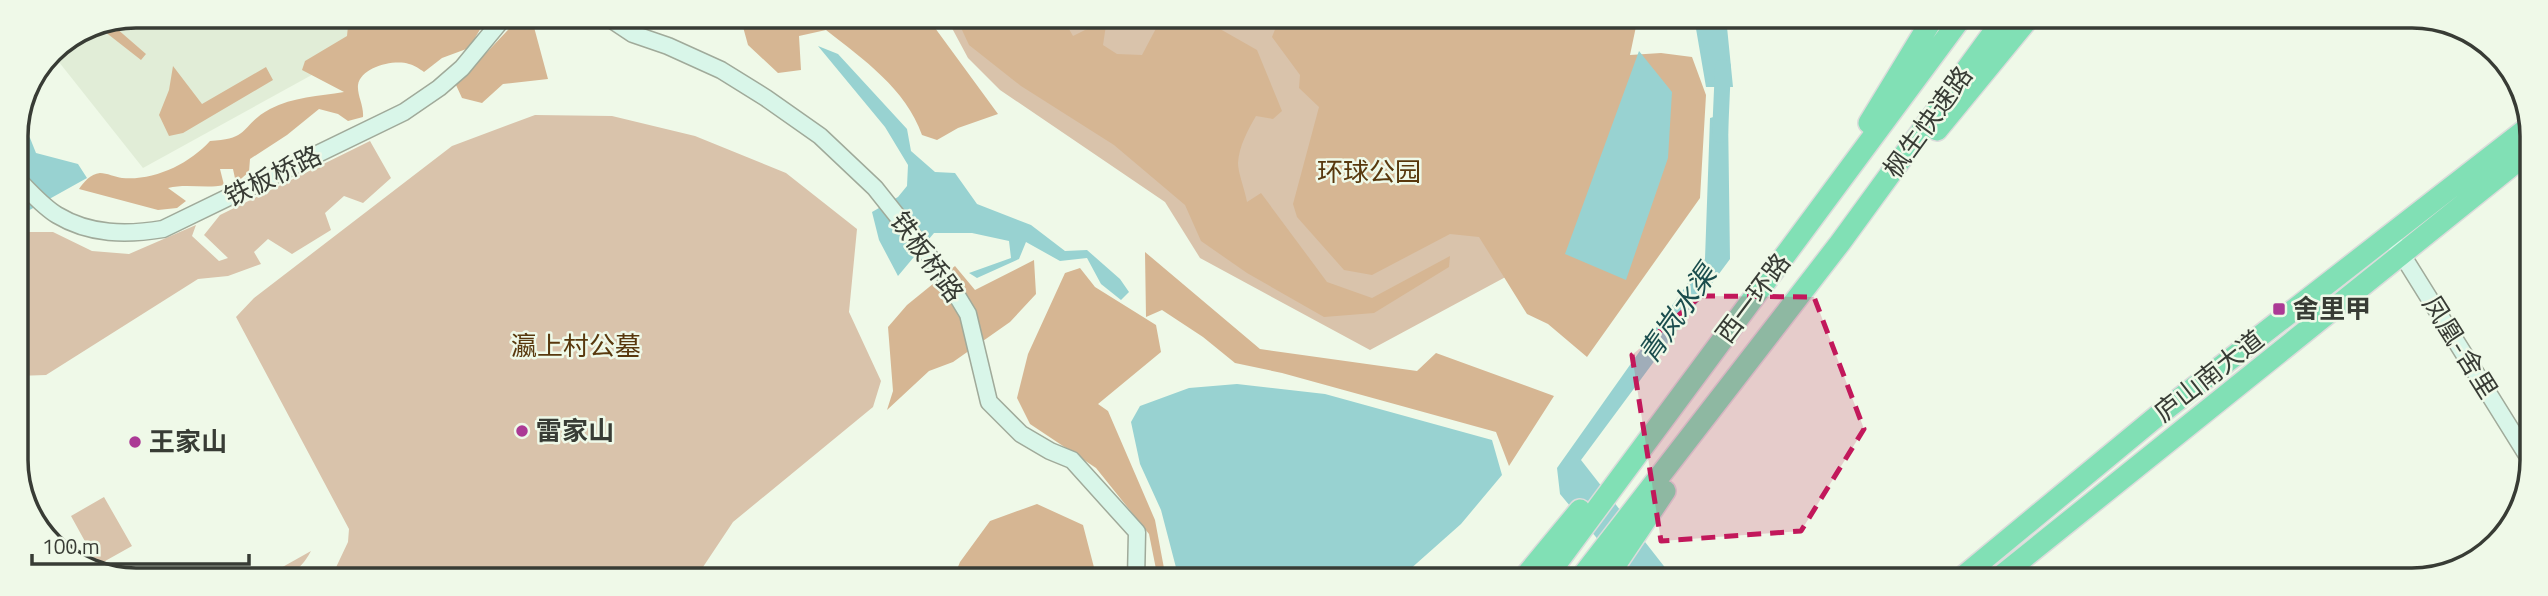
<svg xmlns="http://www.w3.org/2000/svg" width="2548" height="596" viewBox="0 0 2548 596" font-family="'Titillium Web','Noto Sans SC',sans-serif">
<rect width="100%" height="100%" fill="#eff9e8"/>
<path fill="#e1edd7" d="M136,16H419L143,168L51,52L90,25Z"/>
<path fill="#d9c3ab" d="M946,17H1626L1627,21L1539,259L1370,350L1200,258L1165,202L1000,90L968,58Z
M535,115L612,116L695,136L786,173L857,229L849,312L881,381L873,407L733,522L695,579L331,578L348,542L349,529L236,317L254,298L452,146Z
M370,141L391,178L363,203L344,196L325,213L331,230L292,254L268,239L254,252L261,264L228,276L198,279L46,375L17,376V234L19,232H53L92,251L129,254L196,225L192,236L219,261L228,258L204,235L220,215Z
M104,497L132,546L98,565L71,516Z
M311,551C299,573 287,578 263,578Z"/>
<path fill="#d6b693" d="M349,16H385L389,19L395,16H488L469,48L442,58L424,72C420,69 414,65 409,64C394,59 361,67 358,85C357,95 364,106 363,117L348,121L338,114L319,109L287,135L250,159L249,172L236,183L233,169H220L224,185C205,189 187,183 168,188L186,201L177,208L158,210L79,189C84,182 90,174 100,173C107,173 115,177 122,178C154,181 189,164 210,141C252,139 240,125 270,109C293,97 319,96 344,92L302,70L305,61L347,36Z
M521,16H531L548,79L503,84L482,103L462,98L456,85Z
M740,16L927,17L998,114L958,128L937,140L922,135C906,89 863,59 826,30L799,36L801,70L778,73L748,45Z
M956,17H1062L1073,36L1087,29L1095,17H1112L1106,25L1103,45L1117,54L1142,55L1162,17H1199L1257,50L1282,111L1273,119L1256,116C1248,130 1239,146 1238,163C1238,173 1245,190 1247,202L1261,193L1327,282L1372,298L1450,256L1449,267L1374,313L1324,317L1247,273L1201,241L1185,205L1114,145L1021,86L969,45Z
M1280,17H1638L1630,55L1661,53L1692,57L1706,95L1700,198L1587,357L1548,324L1527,314L1479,237L1450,234L1372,275L1344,270L1297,217L1293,204L1319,107L1299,88L1300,75L1272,37Z
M108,21L146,54L141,60L95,24Z
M94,24L84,29L37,81L51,51L90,25Z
M173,66L202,104L266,67L273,80L183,133L169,136L159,115L169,90Z
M1145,252L1260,349L1417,371L1436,353L1554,396L1509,466L1496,432L1282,373L1235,363L1203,337L1162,310L1146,317Z
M1034,260L1036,294L1010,322L953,362L929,371L887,410L893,391L888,327L907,305L955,266L975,290Z
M1080,268L1095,287L1156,325L1161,352L1098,404L1108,411L1155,520L1166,579H1158L1149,534L1096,468L1030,424L1017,398L1028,354L1065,273Z
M1037,504L1083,525L1097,579H953L960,562L990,521Z"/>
<path fill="#98d2d1" d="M1694,17H1726L1733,87H1706Z
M818,46L838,54L907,129L911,151L935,172L955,173L977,204L1031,225L1065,251L1087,250L1120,279L1129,292L1121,300L1101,284L1087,258L1060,261L1026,242L1019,259L977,278L969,273L1011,258L1009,241L972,233H934L898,276L879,240L872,212L898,197L907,186L908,165L885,127Z
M1639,51L1672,92L1668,158L1626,280L1565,254Z
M1728,113L1730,259L1581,460L1674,579H1631L1560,494L1557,468L1705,259L1710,118Z
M18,125L30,138L36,153L78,164L87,178L17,217Z
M1237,384L1325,394L1492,440L1502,475L1461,524L1399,579H1179L1161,510L1140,464L1131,422L1140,406L1189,388Z"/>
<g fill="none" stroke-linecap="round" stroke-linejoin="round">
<path stroke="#98d2d1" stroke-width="16" d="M1720,135L1723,67"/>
<defs>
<path id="secondary" d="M606,16L633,34L668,46L721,70L766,98L820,136L875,188L945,276L968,314L989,402L1021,434L1050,451L1072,460L1137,532L1136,579
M16,178C29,190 42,206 57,215C90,235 127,235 163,229L404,112L439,88L462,68L505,16
M2396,245L2530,460"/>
<path id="highway" d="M1869,123L1933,18
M1937,130L2029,18
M1523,579L1580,510
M1545,579L1961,18
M1580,579L1840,243L2004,18
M1606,579L1665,491
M1959,580L2156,417L2530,126
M1996,580L2530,151"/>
</defs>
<use href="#secondary" stroke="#a0aa9a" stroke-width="19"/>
<use href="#highway" stroke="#dbdcdb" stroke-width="24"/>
<use href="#secondary" stroke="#d9f6e9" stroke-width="16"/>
<use href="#highway" stroke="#81e0b5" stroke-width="21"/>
</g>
<path fill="#c2185b" fill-opacity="0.2" stroke="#c2185b" stroke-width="5" stroke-dasharray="14 9" stroke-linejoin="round" d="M1701,296L1814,297L1864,429L1801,531L1661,541L1632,355Z"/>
<g fill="#ab3a95" stroke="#eff9e8" stroke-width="2.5">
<rect x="2272" y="302" width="14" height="14" rx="3.5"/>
<circle cx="522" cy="431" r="7"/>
<circle cx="135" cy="442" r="7"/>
</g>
<g text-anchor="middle" stroke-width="5" stroke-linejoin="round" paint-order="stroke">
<g font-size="26" fill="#383c35" stroke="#eff9e8">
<text transform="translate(1928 122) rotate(-54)" y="9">枫生快速路</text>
<text transform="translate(273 176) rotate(-26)" y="9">铁板桥路</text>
<text transform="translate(927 257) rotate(54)" y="9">铁板桥路</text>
<text transform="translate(1753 298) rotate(-53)" y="9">西一环路</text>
<text transform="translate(2460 347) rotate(58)" y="9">凤凰-舍里</text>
<text transform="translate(2209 376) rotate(-38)" y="9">庐山南大道</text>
</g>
<g font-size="26" fill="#58380d" stroke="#eff9e8">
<text x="1369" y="181">环球公园</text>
<text x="576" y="355">瀛上村公墓</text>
</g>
<g font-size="26" font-weight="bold" fill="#383c35" stroke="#eff9e8" text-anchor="start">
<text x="2293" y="318">舍里甲</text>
<text x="536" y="440">雷家山</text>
<text x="149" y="451">王家山</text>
</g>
<g font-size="28" font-style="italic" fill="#1a4d4d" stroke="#eff9e8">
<text transform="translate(1677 314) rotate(-55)" y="10">青岚水渠</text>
</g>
</g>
<path d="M0 0H2548V596H0ZM136 28H2412A108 108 0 0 1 2520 136V460A108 108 0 0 1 2412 568H136A108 108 0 0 1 28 460V136A108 108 0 0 1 136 28Z" fill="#eff9e8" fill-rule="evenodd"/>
<path fill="none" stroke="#383c35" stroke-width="3.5" d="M136 28H2412A108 108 0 0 1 2520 136V460A108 108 0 0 1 2412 568H136A108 108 0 0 1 28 460V136A108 108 0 0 1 136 28Z"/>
<path d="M32 554v10h217v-10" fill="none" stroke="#383c35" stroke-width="3.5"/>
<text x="42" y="554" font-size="21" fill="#383c35" stroke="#eff9e8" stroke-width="5" paint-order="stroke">100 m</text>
</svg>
